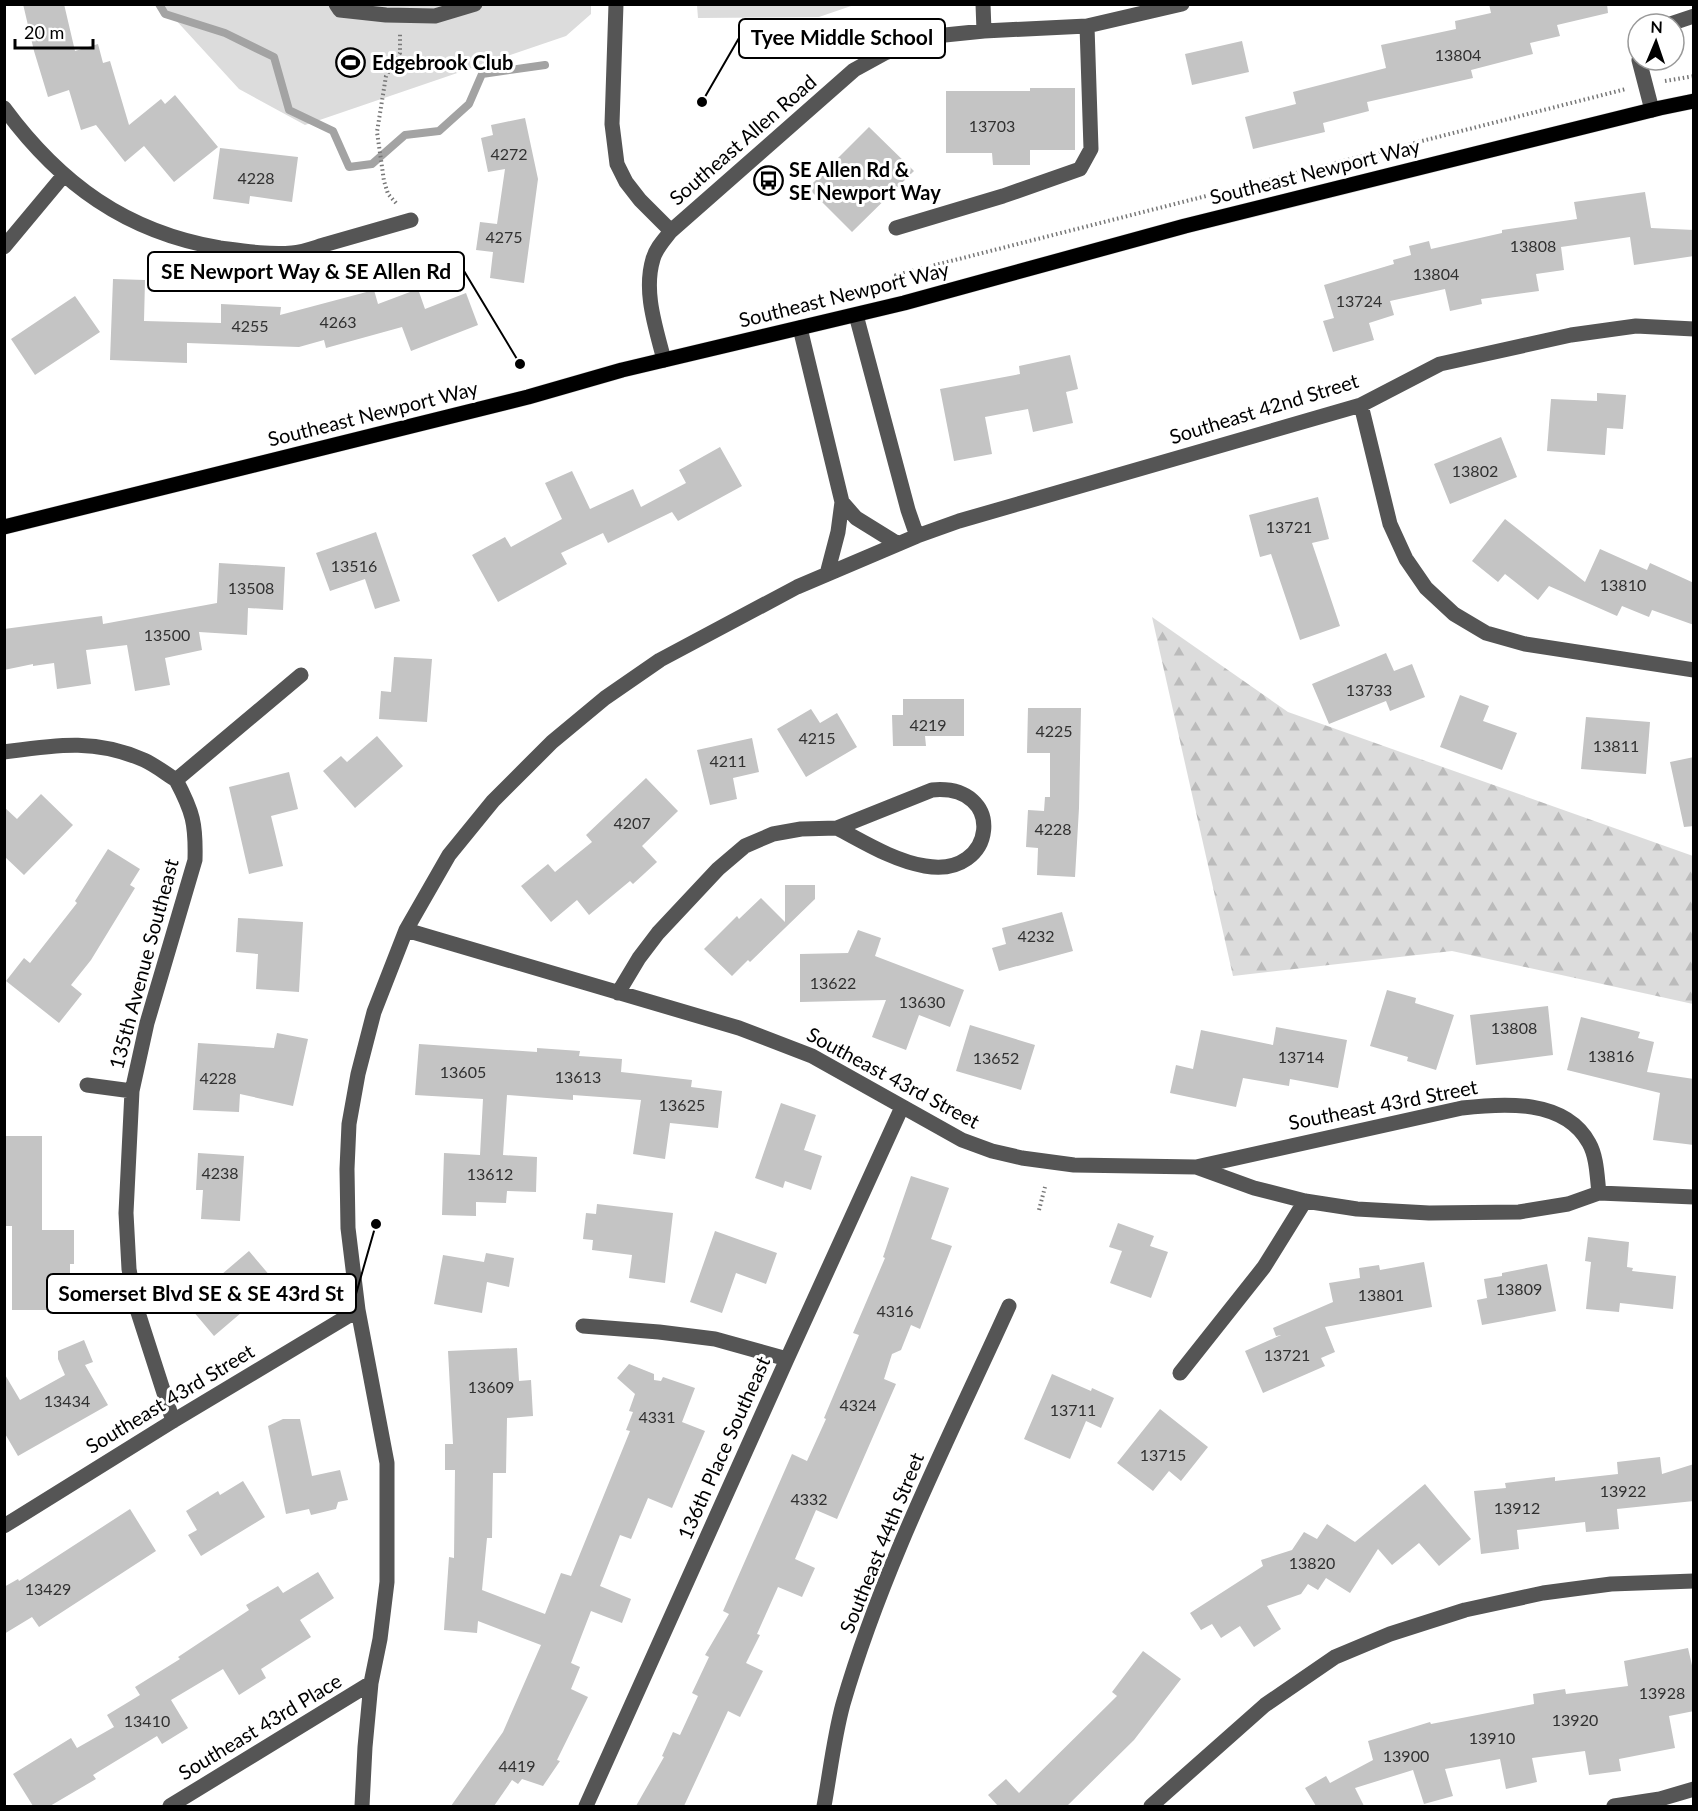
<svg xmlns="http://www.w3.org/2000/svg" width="1698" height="1811" viewBox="0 0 1698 1811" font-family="Lato,sans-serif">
<defs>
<pattern id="forest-firs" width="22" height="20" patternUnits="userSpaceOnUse" patternTransform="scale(1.5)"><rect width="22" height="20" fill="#dcdcdc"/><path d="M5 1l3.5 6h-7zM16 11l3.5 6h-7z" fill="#bbb"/></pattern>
</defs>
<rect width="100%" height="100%" fill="#fff"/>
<path fill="url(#forest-firs)" d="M1152,617L1288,712L1693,856V1004L1452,951L1233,976Z"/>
<path fill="#dcdcdc" d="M162,5H591V14L566,36L305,125L239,89Z
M697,5V4L854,5L819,17L698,18Z"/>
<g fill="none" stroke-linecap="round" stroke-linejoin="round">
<path stroke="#a3a3a3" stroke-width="8" d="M159,4L165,14L225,33L274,57L289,110L333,131L349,167L372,164L405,135L439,131L469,104L482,74L545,65"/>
</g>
<path fill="#c4c4c4" d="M23,4H64L75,51L98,44L103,63L110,61L129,125L161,99L165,104L175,95L218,147L174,182L144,146L125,162L96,125L81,130L69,90L48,97L34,51Z
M1489,4H1607L1608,13L1557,25L1560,36L1530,43L1533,54L1471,70L1473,78L1367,102L1369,111L1323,123L1325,132L1253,149L1245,117L1296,104L1293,92L1386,68L1381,45L1456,29L1455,21L1491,13Z
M1242,41L1249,72L1192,85L1185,54Z
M1030,88H1075V150H1030V165H993L992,153H946V91H1030Z
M525,118L538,179L524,283L490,278L493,252L476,250L480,222L497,224L505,169L488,172L481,138L493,135L491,125Z
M869,127L914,171L852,232L808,188Z
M220,148L298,157L292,202L250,196L249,204L213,199Z
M1645,192L1651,228L1694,230V256L1634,265L1630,237L1561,247L1564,270L1536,274L1539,291L1481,299L1482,304L1450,311L1445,289L1390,301L1394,315L1369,323L1374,340L1333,352L1323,321L1334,318L1324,285L1394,264L1393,260L1411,255L1409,246L1429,241L1431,249L1502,233V230L1577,219L1574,202Z
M113,279L145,280L144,321L221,323V304L281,307L280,315L374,290L378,304L418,289L425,309L466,293L478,325L411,351L402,327L326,348L324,340L299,347L187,343V363L110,360Z
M75,296L100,332L35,375L11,339Z
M1070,355L1078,389L1066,392L1073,423L1033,432L1028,409L985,417L992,454L954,461L940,389L1020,374L1019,366Z
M1597,393L1626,395L1623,429L1607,428L1605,455L1547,451L1551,399L1597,401Z
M1501,437L1517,477L1450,504L1434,464Z
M720,447L742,486L678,521L672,512L608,543L603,533L561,553L567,564L498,602L472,555L505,537L511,547L562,519L545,483L572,471L590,509L633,489L641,507L686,483L679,470Z
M1318,497L1329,539L1312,543L1340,626L1300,640L1271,554L1260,557L1249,515Z
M1505,519L1585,582L1600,549L1647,570L1650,563L1694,583V625L1652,610L1649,617L1622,606L1617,616L1549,586L1538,600L1505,574L1498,582L1472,561Z
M376,532L400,601L375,609L365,579L330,591L316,553Z
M219,563L285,567L283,610L248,608L247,635L199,632L202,650L165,658L170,685L135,691L127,645L86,650L91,684L57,689L54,663L33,666V664L4,670V629L102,616L103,624L217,603Z
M1386,653L1394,671L1412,664L1425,697L1390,711L1386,701L1329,724L1312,684Z
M394,657L432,659L427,722L379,719L381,691L391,692Z
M1460,695L1489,706L1483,721L1517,733L1502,770L1440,747Z
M903,699H964V736H925L926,746H893L892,715H903Z
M1028,708H1081L1079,808L1075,877L1037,875L1038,848L1026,847L1028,810L1044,811L1045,797H1050V753H1027Z
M811,709L820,723L837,713L857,747L806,777L777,729Z
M1586,717L1650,722L1646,774L1581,769Z
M377,736L403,766L355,808L323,771L341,756L347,762Z
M752,738L759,772L733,778L737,799L710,805L697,750Z
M1694,757V826L1684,827L1670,762Z
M289,772L298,809L271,816L283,866L249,874L229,787Z
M646,778L678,811L642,846L657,862L633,884L630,881L589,915L577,900L551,922L521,886L548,864L555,872L592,842L586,835Z
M41,794L73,825L24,875L4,856V807L17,819Z
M108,849L140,869L130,885L135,888L91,960L71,985L82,994L59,1023L6,981L24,958L30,963L77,903L75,901Z
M785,885H815V899L750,962L748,960L732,976L704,949L737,916L739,919L761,898L785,922Z
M1062,912L1073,951L999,971L992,948L1006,944L1002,928Z
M238,918L303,922L299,992L256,989L258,954L236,952Z
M858,930L881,938L875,956L964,990L950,1027L919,1015L906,1050L872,1037L886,1000L800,1002V954L848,953Z
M1387,990L1416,998L1415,1003L1454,1015L1436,1070L1407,1061L1408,1057L1370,1046Z
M1548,1006L1553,1055L1476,1065L1470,1015Z
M1581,1017L1640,1032L1638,1038L1654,1042L1647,1072L1694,1079V1145L1653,1140L1660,1093L1567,1070Z
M970,1025L1035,1045L1021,1090L956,1071Z
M1276,1027L1347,1040L1338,1088L1290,1079L1289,1086L1243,1078L1236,1107L1170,1093L1176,1065L1193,1069L1201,1030L1273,1045Z
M277,1033L308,1039L293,1106L240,1094L239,1112L193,1110L198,1043L274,1048Z
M419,1044L537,1052V1048L580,1051L579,1056L622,1059L621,1072L692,1080L691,1087L722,1091L718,1128L670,1123L665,1159L633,1154L641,1100L573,1095V1100L507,1095L503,1155L537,1157L536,1192L507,1191L506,1203L476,1202V1216L442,1215L444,1153L480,1155L483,1099L415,1095Z
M781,1103L816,1115L804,1150L822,1156L811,1190L785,1181L783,1188L755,1178Z
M4,1136H42V1230H74V1264H70V1310H12V1226H4Z
M198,1153L244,1156L240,1221L201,1219L203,1190H196Z
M911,1176L949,1188L931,1239L952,1246L920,1329L911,1325L901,1350L892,1354L884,1379L896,1384L837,1519L816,1510L795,1559L815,1568L802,1597L778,1587L757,1634L760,1635L746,1663L763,1671L740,1717L728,1711L684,1806H636L664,1757L662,1756L673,1732L680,1735L698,1696L692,1693L709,1657L705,1655L729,1614L723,1611L792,1454L807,1461L826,1419L824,1418L859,1335L853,1333L885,1258L883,1257Z
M597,1204L673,1213L665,1283L629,1278L632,1255L592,1250L593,1240L583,1239L586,1213L596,1214Z
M1118,1223L1154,1236L1150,1246L1168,1252L1151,1298L1110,1283L1122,1251L1109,1247Z
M715,1231L777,1253L766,1284L736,1273L722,1313L690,1302Z
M1588,1237L1629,1242L1627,1267L1633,1268L1632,1271L1676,1276L1673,1309L1620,1303L1619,1312L1586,1309L1591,1262L1585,1261Z
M249,1251L282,1290L261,1308L255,1301L214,1336L187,1304Z
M486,1253L514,1258L509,1287L487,1282L482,1313L434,1304L443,1255L484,1262Z
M1424,1262L1432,1307L1325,1327L1335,1352L1321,1358L1325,1366L1263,1393L1245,1351L1281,1335L1276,1336L1273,1328L1333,1302L1329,1283L1360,1278L1359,1268L1379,1265L1380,1270Z
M1547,1264L1556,1311L1482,1325L1477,1300L1487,1298L1484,1279L1502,1276V1273Z
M84,1340L93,1362L85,1365L108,1405L18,1456L4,1432V1373L20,1400L65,1375L58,1359V1351Z
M517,1348L519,1381L531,1380L533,1416L507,1418L506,1473H493L492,1538H487L482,1590L545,1614L561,1573L571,1576L630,1431L626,1430L633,1412L629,1411L635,1394L617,1378L629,1364L654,1374V1380L661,1381L663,1377L695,1388L682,1422L705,1431L672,1508L648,1498L631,1539L620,1535L600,1586L631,1599L622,1623L591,1611L571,1663L580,1667L571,1689L588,1697L557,1760L560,1761L543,1786L522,1779L518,1784L512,1780L494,1806H451L503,1732L541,1645L478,1621L477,1633L444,1630L449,1557L454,1558L455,1470H445V1444H453L448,1351Z
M1052,1374L1091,1391L1092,1388L1114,1398L1101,1428L1086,1421L1070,1459L1024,1439Z
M1160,1409L1208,1447L1181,1481L1169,1471L1153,1491L1117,1463Z
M283,1419H300L312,1476L340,1470L348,1500L338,1502L336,1509L311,1515L309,1509L286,1514L268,1426Z
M1660,1457L1662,1474L1694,1464V1501L1617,1509L1619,1529L1586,1532L1585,1522L1517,1530L1519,1549L1481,1554L1474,1491L1506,1488L1505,1483L1555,1477V1481L1618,1474L1617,1462Z
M243,1481L265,1517L201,1556L188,1535L197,1530L186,1511L218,1491L220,1495Z
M1425,1484L1471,1539L1439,1566L1419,1543L1392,1565L1378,1549L1350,1593L1326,1578L1318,1590L1308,1584L1301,1594L1267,1606L1281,1629L1254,1647L1240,1626L1221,1638L1212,1624L1201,1630L1190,1613L1263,1566L1261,1560L1292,1550L1304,1532L1317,1539L1327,1524L1355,1542Z
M130,1509L156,1551L39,1627L32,1617L4,1634V1587L18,1579L19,1581Z
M318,1572L334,1598L300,1620L311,1637L261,1669L266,1678L239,1695L223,1669L171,1700L188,1728L162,1744L157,1736L93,1775L96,1779L50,1806H33L13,1774L71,1738L77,1748L114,1727L107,1715L140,1695L135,1687L180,1659L178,1657L249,1610L246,1605L278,1586L283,1593Z
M1688,1648L1694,1674V1711L1669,1716L1675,1748L1619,1759L1621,1771L1589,1775L1585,1751L1532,1758L1537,1782L1506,1789L1500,1759L1445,1769L1453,1796L1424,1804L1413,1770L1355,1788L1364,1806H1316L1305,1788L1326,1776L1330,1783L1373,1760L1368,1741L1430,1722L1431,1724L1534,1704L1533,1694L1565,1689L1566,1694L1628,1686L1624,1661Z
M1143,1651L1181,1679L1134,1740L1067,1806H998L988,1795L1006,1779L1019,1793L1117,1696L1112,1692Z"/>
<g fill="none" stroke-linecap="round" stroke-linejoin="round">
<defs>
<path id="major" d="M4,527L528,397L622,370L904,303L1185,226L1660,108L1694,101"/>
</defs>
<use href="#major" stroke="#dbdbdb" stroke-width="16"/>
<path stroke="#777" stroke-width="4" stroke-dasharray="1.5 3" stroke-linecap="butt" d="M1665,81L1694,76
M396,203L388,194L384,181L377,132L386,76L400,53V34
M899,285L896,275L1626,89
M1039,1210L1045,1187"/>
<path stroke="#555" stroke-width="15" d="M336,4L340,10L386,15L435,16L475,4
M616,4L612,124L617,164L626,182L640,200L671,231
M983,4L984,31
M1670,24L1694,16
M1639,60L1652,110
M4,108C60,184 126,232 220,248C243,251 268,255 292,253C304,252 316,247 327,244C355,236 383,228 411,220
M896,228L1003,196L1080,169L1091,149L1087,26
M4,247L64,175
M856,315L908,510L917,536
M800,328L842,502L856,518L898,544
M664,360C656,328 643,292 653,259C656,248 664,240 671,231L854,70L885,53L935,36L984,31L1087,26L1182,4
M1361,405L1390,524L1406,559L1426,588L1454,614L1486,633L1525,644L1694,670
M827,574L838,532L842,502
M4,752C55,745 95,738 144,760C155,765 165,773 176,780L301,675
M406,930L739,1028L812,1056L962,1140L992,1151L1022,1158L1074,1165L1196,1167L1254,1188L1305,1201L1357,1209L1429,1213L1519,1212L1568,1204L1599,1193L1694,1197
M618,993L639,958L658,933L718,869L745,846L773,834L801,829L837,828L932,790C1007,783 997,879 925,866C894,861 864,842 837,828
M87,1085L132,1091
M1196,1167L1462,1108C1504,1103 1565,1099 1589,1143C1597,1157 1597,1177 1599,1193
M583,1326L659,1332L715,1339L787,1359
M1180,1373L1264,1267L1305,1201
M173,1421L135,1303L129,1269L126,1213L132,1091L147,1023L195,860C196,824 193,812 176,780
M4,1526L173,1421L358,1310
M170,1806L371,1683
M362,1806L365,1747L371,1683L380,1639L387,1582V1463L358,1310L348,1228L347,1169L349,1124L358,1074L374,1012L406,930L449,855L493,801L552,742L605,698L660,660L797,587L917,536L959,521L1361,405L1440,364L1571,335L1636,326L1694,329
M586,1806L787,1359L902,1107
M824,1806C830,1773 834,1737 843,1704C883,1566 950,1436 1009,1306
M1151,1806L1265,1705L1335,1657L1390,1634L1465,1610L1543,1593L1611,1584L1694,1581
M1614,1806L1660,1799L1694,1789"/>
<use href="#major" stroke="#000" stroke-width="15"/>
</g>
<defs>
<symbol id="stadium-ring" viewBox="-11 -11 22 22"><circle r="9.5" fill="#fff" stroke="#000" stroke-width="1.5"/><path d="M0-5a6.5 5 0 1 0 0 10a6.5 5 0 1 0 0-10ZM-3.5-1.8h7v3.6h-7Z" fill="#000"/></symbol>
<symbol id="bus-ring" viewBox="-11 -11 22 22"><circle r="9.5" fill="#fff" stroke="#000" stroke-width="1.5"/><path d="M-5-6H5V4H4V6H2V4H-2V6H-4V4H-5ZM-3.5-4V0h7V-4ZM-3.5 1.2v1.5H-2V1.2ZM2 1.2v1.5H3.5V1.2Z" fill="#000"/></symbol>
</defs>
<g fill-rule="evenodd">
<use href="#stadium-ring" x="334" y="46" width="33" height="33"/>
<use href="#bus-ring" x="752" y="164" width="33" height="33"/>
</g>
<g text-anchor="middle" stroke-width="6" stroke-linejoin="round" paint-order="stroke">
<g font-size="16" fill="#313131">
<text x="1458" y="61">13804</text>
<text x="992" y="132">13703</text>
<text x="509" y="160">4272</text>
<text x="256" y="184">4228</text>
<text x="504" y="243">4275</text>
<text x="1533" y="252">13808</text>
<text x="1436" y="280">13804</text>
<text x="1359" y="307">13724</text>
<text x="338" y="328">4263</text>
<text x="250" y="332">4255</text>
<text x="1475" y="477">13802</text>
<text x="1289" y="533">13721</text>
<text x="354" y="572">13516</text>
<text x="1623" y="591">13810</text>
<text x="251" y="594">13508</text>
<text x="167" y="641">13500</text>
<text x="1369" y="696">13733</text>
<text x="928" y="731">4219</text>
<text x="1054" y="737">4225</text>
<text x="817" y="744">4215</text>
<text x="1616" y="752">13811</text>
<text x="728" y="767">4211</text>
<text x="632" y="829">4207</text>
<text x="1053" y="835">4228</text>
<text x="1036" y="942">4232</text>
<text x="833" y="989">13622</text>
<text x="922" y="1008">13630</text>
<text x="1514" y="1034">13808</text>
<text x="1611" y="1062">13816</text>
<text x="1301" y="1063">13714</text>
<text x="996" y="1064">13652</text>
<text x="463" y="1078">13605</text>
<text x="578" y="1083">13613</text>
<text x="218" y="1084">4228</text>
<text x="682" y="1111">13625</text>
<text x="220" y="1179">4238</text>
<text x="490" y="1180">13612</text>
<text x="1519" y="1295">13809</text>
<text x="1381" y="1301">13801</text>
<text x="895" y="1317">4316</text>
<text x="1287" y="1361">13721</text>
<text x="491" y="1393">13609</text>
<text x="67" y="1407">13434</text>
<text x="858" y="1411">4324</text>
<text x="1073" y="1416">13711</text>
<text x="657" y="1423">4331</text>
<text x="1163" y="1461">13715</text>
<text x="1623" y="1497">13922</text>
<text x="809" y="1505">4332</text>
<text x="1517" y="1514">13912</text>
<text x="1312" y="1569">13820</text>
<text x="48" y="1595">13429</text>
<text x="1662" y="1699">13928</text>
<text x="1575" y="1726">13920</text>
<text x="147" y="1727">13410</text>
<text x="1492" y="1744">13910</text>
<text x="1406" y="1762">13900</text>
<text x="517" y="1772">4419</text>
</g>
<g font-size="20" font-weight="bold" fill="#000" stroke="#fff" text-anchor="start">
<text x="372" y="70">Edgebrook Club</text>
<text x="789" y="177">SE Allen Rd &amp;<tspan x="789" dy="23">SE Newport Way</tspan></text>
</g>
<g font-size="20" fill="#000" stroke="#fff">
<text transform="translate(743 140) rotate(-41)" y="7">Southeast Allen Road</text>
<text transform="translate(1315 172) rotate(-14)" y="7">Southeast Newport Way</text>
<text transform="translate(844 295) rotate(-14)" y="7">Southeast Newport Way</text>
<text transform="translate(1264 409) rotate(-17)" y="7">Southeast 42nd Street</text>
<text transform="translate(373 414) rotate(-14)" y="7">Southeast Newport Way</text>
<text transform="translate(144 964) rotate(-75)" y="7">135th Avenue Southeast</text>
<text transform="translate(893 1078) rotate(28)" y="7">Southeast 43rd Street</text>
<text transform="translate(1383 1105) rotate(-11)" y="7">Southeast 43rd Street</text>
<text transform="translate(170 1399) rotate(-31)" y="7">Southeast 43rd Street</text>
<text transform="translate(724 1448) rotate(-66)" y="7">136th Place Southeast</text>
<text transform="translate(882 1543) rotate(-68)" y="7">Southeast 44th Street</text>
<text transform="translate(260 1727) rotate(-31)" y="7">Southeast 43rd Place</text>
</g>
</g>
<path fill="none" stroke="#000" stroke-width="2" d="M702 102L739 38M520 364L464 271M376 1224L356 1294"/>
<g fill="#000" stroke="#fff" stroke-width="2">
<circle cx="702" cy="102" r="6"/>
<circle cx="520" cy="364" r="6"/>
<circle cx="376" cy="1224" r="6"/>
</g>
<g fill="#fff" stroke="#000" stroke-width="2">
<rect x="739" y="19" width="206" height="39" rx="6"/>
<rect x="148" y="252" width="316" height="39" rx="6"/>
<rect x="47" y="1274" width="309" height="39" rx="6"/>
</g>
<g font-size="21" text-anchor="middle" font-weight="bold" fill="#000">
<text x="842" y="45">Tyee Middle School</text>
<text x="306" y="279">SE Newport Way &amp; SE Allen Rd</text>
<text x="201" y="1301">Somerset Blvd SE &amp; SE 43rd St</text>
</g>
<rect width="1698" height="1811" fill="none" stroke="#000000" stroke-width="12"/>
<g transform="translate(1656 42) rotate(2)"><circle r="28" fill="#ffffff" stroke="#999999" stroke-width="1.5"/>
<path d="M0-4.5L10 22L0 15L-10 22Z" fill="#000000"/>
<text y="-9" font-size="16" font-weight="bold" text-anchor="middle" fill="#000000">N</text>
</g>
<path d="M15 39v9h78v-9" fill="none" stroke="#000000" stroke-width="3"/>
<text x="24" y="39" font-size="18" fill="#000000" stroke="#ffffff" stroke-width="4.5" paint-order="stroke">20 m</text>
</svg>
